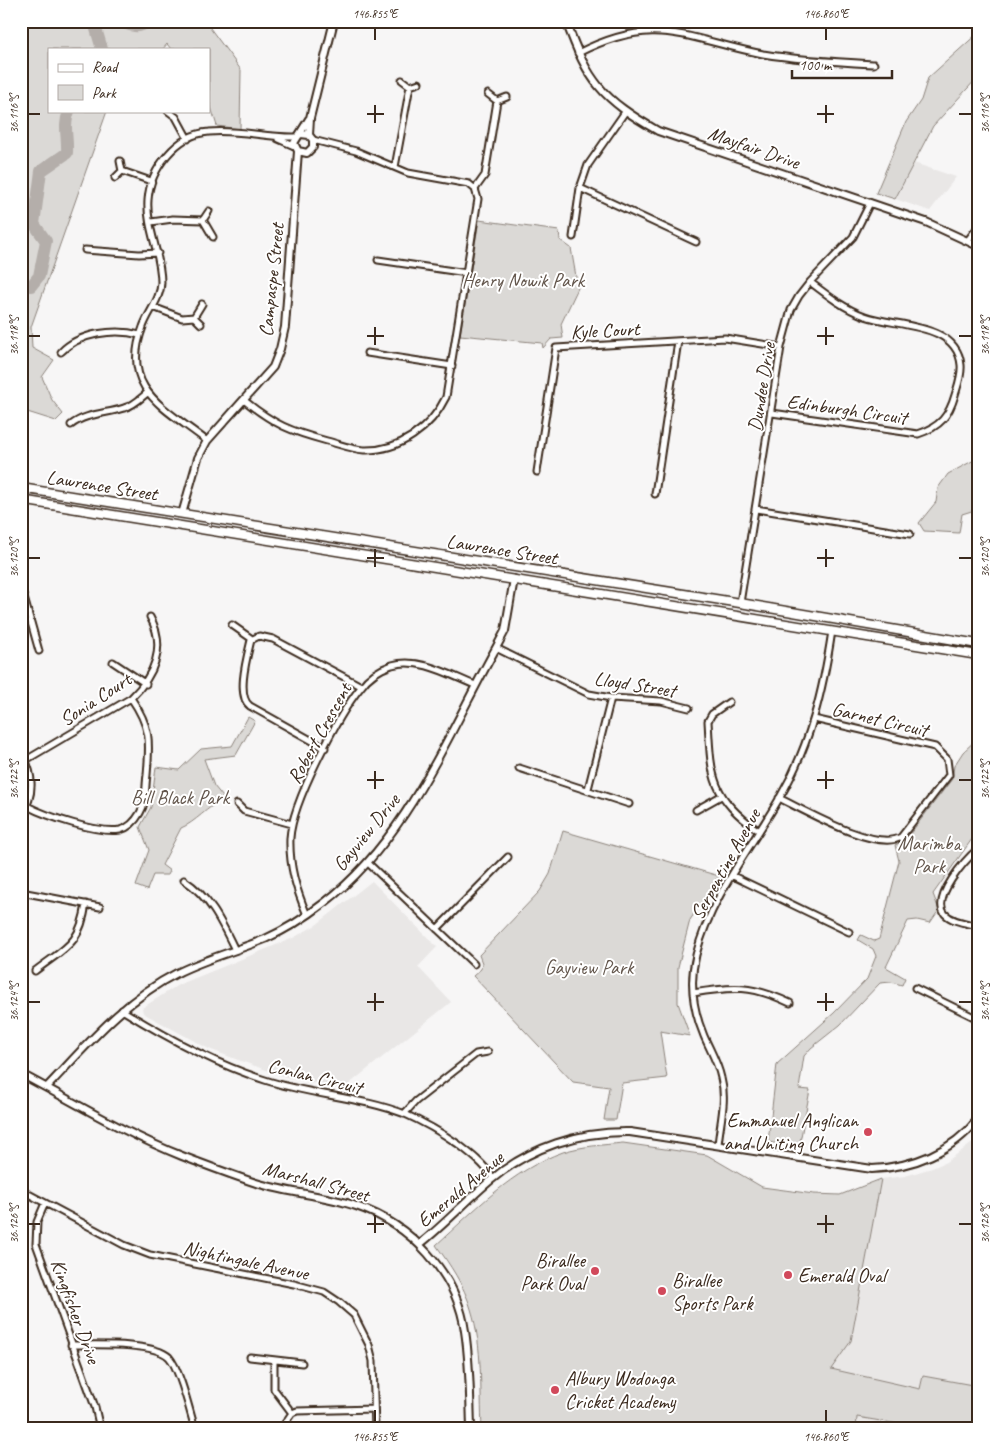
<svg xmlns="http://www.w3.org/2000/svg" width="999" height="1450" viewBox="0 0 999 1450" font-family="Caveat,sans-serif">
<rect width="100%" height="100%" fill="#f7f6f6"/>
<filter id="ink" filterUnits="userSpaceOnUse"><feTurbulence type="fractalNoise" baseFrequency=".02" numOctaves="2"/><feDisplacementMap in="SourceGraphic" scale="10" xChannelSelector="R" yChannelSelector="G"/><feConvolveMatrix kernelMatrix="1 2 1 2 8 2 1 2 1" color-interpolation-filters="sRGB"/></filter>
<g filter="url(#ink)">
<path fill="#e9e7e6" d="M914,163L956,177L930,211L895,199Z
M372,881L437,947L418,967L451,1002L343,1089L286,1077L238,1060L209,1049L143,1013L142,1008L178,985L293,938L316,925Z
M978,1139V1386L923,1376L920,1389L830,1369L851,1341L881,1179L905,1176L932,1168L946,1162Z
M857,1417L928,1429H856Z"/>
<path fill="#dbd9d6" stroke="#8b827a" d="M21,21H209L210,28L241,70L240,129L217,126L209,101V49H171L167,44L163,49H49V111H107L31,327L32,348L54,360L42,377L52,400L63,414L56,421L21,410Z
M978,33V77L933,126L895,199L876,193L906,122L921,100L928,78Z
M479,220L559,231L560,240L571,248L578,288L561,324L563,338L551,339L543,348L542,343L460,335Z
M978,458V509L962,514L959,533L924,531L919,523L936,502L938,488L948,474Z
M248,717L255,721L236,755L204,759L214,786L223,797L222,800C207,807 196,822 181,828L162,865L170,871L168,875H153L147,890L136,886L149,850L140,827L151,807L156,767L179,770L201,749L232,746Z
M978,738V837L972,839L933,894L939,910L930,923L917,920L908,921L886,967L905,978L902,985L891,982L880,983L840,1025L811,1048L804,1056L799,1089L810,1090L799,1147L768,1142L777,1064L834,1013L867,979L876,956L873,949L858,940L861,935L874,941L879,939L899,861L895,845L905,840L916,826L952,779L954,766L963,752Z
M563,831L719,876L690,920L678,967V1003L690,1036L660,1031L667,1078L622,1083L616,1120H604L609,1087L573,1082L473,976L481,969L482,963L479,955L540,891L550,874Z
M623,1143L707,1155L762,1187L814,1194L840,1195L881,1179L851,1341L831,1369L920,1389L923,1376L978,1386V1429H928L857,1417L856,1429H482C480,1390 483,1347 471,1309C464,1285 450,1265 436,1245C475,1210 512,1170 563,1152C582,1146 603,1145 623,1143Z"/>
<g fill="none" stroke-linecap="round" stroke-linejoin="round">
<path stroke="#b4aeaa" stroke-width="12" d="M117,21C131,24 135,31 149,21
M102,49L96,29L100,22L104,21
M21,284L31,286L39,276L46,241L34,224L41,171L67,153C68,136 63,127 69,111"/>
<defs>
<path id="minor" d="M657,21V30
M578,53C657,13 685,39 763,54C799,60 837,62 874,64
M410,86L419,83
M497,101L507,97
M168,111L176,117L188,139
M278,139L294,146
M120,161L122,171
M395,167L410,86L402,80
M115,178L122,171L151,181
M580,188L696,242
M475,189L485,175L497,101L488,94
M203,220L213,237
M151,222L173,219L203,220L209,211
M573,237L580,188L588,165L625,112
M968,240L978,227
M85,250L139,254L158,253
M378,260L467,273
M153,307L182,318L194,317
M201,324L194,317L202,304
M61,352C79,333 115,328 140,335
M367,353L452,366
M245,401C275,425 290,431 327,441C339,444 351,449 364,450C400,451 431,428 446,397L478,199L475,189L469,184L408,173L356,151L313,140
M772,413L918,434C940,427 949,416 955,395C958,385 962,375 961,365C957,322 895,327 865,316C845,309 827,295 810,282
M71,425C86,413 106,414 124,408C133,406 140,399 147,393
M207,441C165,408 119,389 143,327C148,312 161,299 161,282C161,254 146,227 148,200C150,169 177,134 209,132C238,129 267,138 296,137
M537,472L556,348L725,338L781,347
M655,494L678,341
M756,509L910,534
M21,587L39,651
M740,603L781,347L791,310L799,296L810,282L853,237L870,203
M232,625L252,639
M496,648L589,694L611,698L661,701L689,708
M113,662L146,684
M729,702L712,714L708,721C711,777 711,797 759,831
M325,748L250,706C236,696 247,657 251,640L259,636L273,639L361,686
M21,753C34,772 35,796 21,815
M26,760L131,698C154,676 167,647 150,617
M519,768L629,804
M588,789L611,698
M779,798C804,810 876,852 901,837L949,775L947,759L935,747L814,719
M237,804L244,811L292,824
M27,806C46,816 99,834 120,830C129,828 136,820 140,813C147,802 145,787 147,775C150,741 151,727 131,698
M696,810L721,796
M978,849C966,859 931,898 945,914C953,922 967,923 978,926
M368,863L474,964
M733,876L849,932
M184,880C210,897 222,923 235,950
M21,892L100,907
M307,915C296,889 289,866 290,838C292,803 338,715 361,687C368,677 380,669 392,665C420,657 450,675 475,685
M437,929L508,857
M35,971C66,947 80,945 86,904
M915,988L978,1019
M693,993C733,986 752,985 790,1003
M122,1010C167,1038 214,1064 265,1080C310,1095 361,1097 405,1114C423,1122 442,1133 458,1144C471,1154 484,1164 493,1178
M404,1114L416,1101L476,1054L488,1052
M718,1145C720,1123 727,1100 721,1078C718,1063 710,1050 704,1036C693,1010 689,983 696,955C710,898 750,849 779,799C810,746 823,691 832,631
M21,1190L124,1245L150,1255L294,1284L324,1292L339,1302L354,1315L369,1345L373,1361L375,1429
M45,1203L37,1222L36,1244L95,1407L100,1429
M71,1345C93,1345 154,1342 169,1357C180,1369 190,1412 195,1429
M250,1357L302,1363
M274,1360V1389L292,1413
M281,1429L292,1413L297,1411L374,1409"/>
<path id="tertiary" d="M566,21C588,82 602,99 658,131L926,222L978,246
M301,134L309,135L313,140V147L307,153L298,151L294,143L309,119
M309,135L310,118L334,21
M182,514L198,458L207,441L273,367L280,349L285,327L298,151
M21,1074C74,1102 126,1134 182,1156C205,1165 227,1173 250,1181C284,1193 322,1194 356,1206C410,1224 457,1273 465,1331C470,1363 470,1396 471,1429
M47,1087C87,1045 124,1000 177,973C205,959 236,951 265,939C285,930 306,917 324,903C406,841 447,736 496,648L505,631L514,579
M420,1244C445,1224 467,1200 491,1180C530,1147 580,1131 630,1132L872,1169C913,1167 952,1152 978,1119"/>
<path id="secondary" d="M21,488L740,603L978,644
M21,500L978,655"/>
</defs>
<use href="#minor" stroke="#3b2a1e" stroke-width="9"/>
<use href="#tertiary" stroke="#3b2a1e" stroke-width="10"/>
<use href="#secondary" stroke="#3b2a1e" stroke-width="11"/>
<use href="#minor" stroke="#fff" stroke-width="5"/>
<use href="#tertiary" stroke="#fff" stroke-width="6"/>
<use href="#secondary" stroke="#fff" stroke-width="8"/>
</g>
</g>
<path fill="none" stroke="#3b2a1e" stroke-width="2" d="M375,28V40M826,28V40M375,105V123M826,105V123M28,114H40M367,114H384M817,114H834M959,114H972M375,327V345M826,327V345M28,336H40M367,336H384M817,336H834M959,336H972M375,549V567M826,549V567M28,558H40M367,558H384M817,558H834M959,558H972M375,771V789M826,771V789M28,780H40M367,780H384M817,780H834M959,780H972M375,993V1011M826,993V1011M28,1002H40M367,1002H384M817,1002H834M959,1002H972M375,1215V1233M826,1215V1233M28,1224H40M367,1224H384M817,1224H834M959,1224H972M375,1410V1422M826,1410V1422"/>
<g fill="#d1495b" stroke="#fff" stroke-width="2">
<circle cx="868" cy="1132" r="5"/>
<circle cx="595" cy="1271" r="5"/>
<circle cx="788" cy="1275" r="5"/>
<circle cx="662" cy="1291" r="5"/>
<circle cx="555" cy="1390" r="5"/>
</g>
<g text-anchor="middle" stroke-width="4" stroke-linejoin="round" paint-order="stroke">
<g font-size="20" fill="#3b2a1e" stroke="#fff">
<text transform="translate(754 147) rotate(19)" y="7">Mayfair Drive</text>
<text transform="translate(271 280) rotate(-84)" y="7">Campaspe Street</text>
<text transform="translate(605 330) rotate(-3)" y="7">Kyle Court</text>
<text transform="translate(761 387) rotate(-81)" y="7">Dundee Drive</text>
<text transform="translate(847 409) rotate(8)" y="7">Edinburgh Circuit</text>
<text transform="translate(102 485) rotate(9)" y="7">Lawrence Street</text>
<text transform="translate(502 549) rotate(9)" y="7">Lawrence Street</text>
<text transform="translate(635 684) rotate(9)" y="7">Lloyd Street</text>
<text transform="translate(95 699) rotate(-33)" y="7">Sonia Court</text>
<text transform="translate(880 719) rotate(13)" y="7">Garnet Circuit</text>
<text transform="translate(319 733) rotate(-61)" y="7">Robert Crescent</text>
<text transform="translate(366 832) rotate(-51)" y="7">Gayview Drive</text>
<text transform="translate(725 864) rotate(-61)" y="7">Serpentine Avenue</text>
<text transform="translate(315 1076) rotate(14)" y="7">Conlan Circuit</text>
<text transform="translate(316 1181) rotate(15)" y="7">Marshall Street</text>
<text transform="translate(460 1189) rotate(-40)" y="7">Emerald Avenue</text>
<text transform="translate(246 1260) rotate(12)" y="7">Nightingale Avenue</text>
<text transform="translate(76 1311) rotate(70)" y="7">Kingfisher Drive</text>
</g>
<g font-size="20" fill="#63564c" stroke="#fff">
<text x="523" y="287">Henry Nowik Park</text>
<text x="180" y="804">Bill Black Park</text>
<text x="929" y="850">Marimba<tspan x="929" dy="23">Park</tspan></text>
<text x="589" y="974">Gayview Park</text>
</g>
<g font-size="20" fill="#3b2a1e" stroke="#fff" text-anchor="start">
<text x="858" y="1127" text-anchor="end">Emmanuel Anglican<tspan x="858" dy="23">and Uniting Church</tspan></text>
<text x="585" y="1267" text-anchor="end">Birallee<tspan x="585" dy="23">Park Oval</tspan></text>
<text x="798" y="1282">Emerald Oval</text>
<text x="672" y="1287">Birallee<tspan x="672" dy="23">Sports Park</tspan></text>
<text x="565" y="1385">Albury Wodonga<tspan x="565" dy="23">Cricket Academy</tspan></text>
</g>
</g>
<rect width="999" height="1450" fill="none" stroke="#fff" stroke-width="55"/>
<rect x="48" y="48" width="162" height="65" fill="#ffffff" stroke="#b1aaa5"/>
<rect x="58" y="64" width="25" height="8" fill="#ffffff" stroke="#b1aaa5"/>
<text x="92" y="72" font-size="15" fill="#3b2a1e">Road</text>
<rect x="58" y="85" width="25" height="15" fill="#dbd9d6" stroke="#b1aaa5"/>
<text x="92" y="98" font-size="15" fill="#3b2a1e">Park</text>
<path d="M792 70v8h100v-8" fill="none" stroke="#3b2a1e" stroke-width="2.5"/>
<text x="799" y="70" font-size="15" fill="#3b2a1e" stroke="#ffffff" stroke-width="4" paint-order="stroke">100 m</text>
<rect x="28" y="28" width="944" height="1394" fill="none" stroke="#3b2a1e" stroke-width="2"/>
<g font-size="12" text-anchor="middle" fill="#3b2a1e">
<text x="375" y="18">146.855°E</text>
<text x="826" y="18">146.860°E</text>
<text transform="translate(14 114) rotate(-90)" y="4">36.116°S</text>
<text transform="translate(985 114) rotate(-90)" y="4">36.116°S</text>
<text transform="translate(14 336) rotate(-90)" y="4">36.118°S</text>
<text transform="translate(985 336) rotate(-90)" y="4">36.118°S</text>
<text transform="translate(14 558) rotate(-90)" y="4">36.120°S</text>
<text transform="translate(985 558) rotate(-90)" y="4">36.120°S</text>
<text transform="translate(14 780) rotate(-90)" y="4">36.122°S</text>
<text transform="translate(985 780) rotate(-90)" y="4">36.122°S</text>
<text transform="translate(14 1002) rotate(-90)" y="4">36.124°S</text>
<text transform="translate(985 1002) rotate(-90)" y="4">36.124°S</text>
<text transform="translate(14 1224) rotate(-90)" y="4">36.126°S</text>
<text transform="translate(985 1224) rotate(-90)" y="4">36.126°S</text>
<text x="375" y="1441">146.855°E</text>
<text x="826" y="1441">146.860°E</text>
</g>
</svg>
